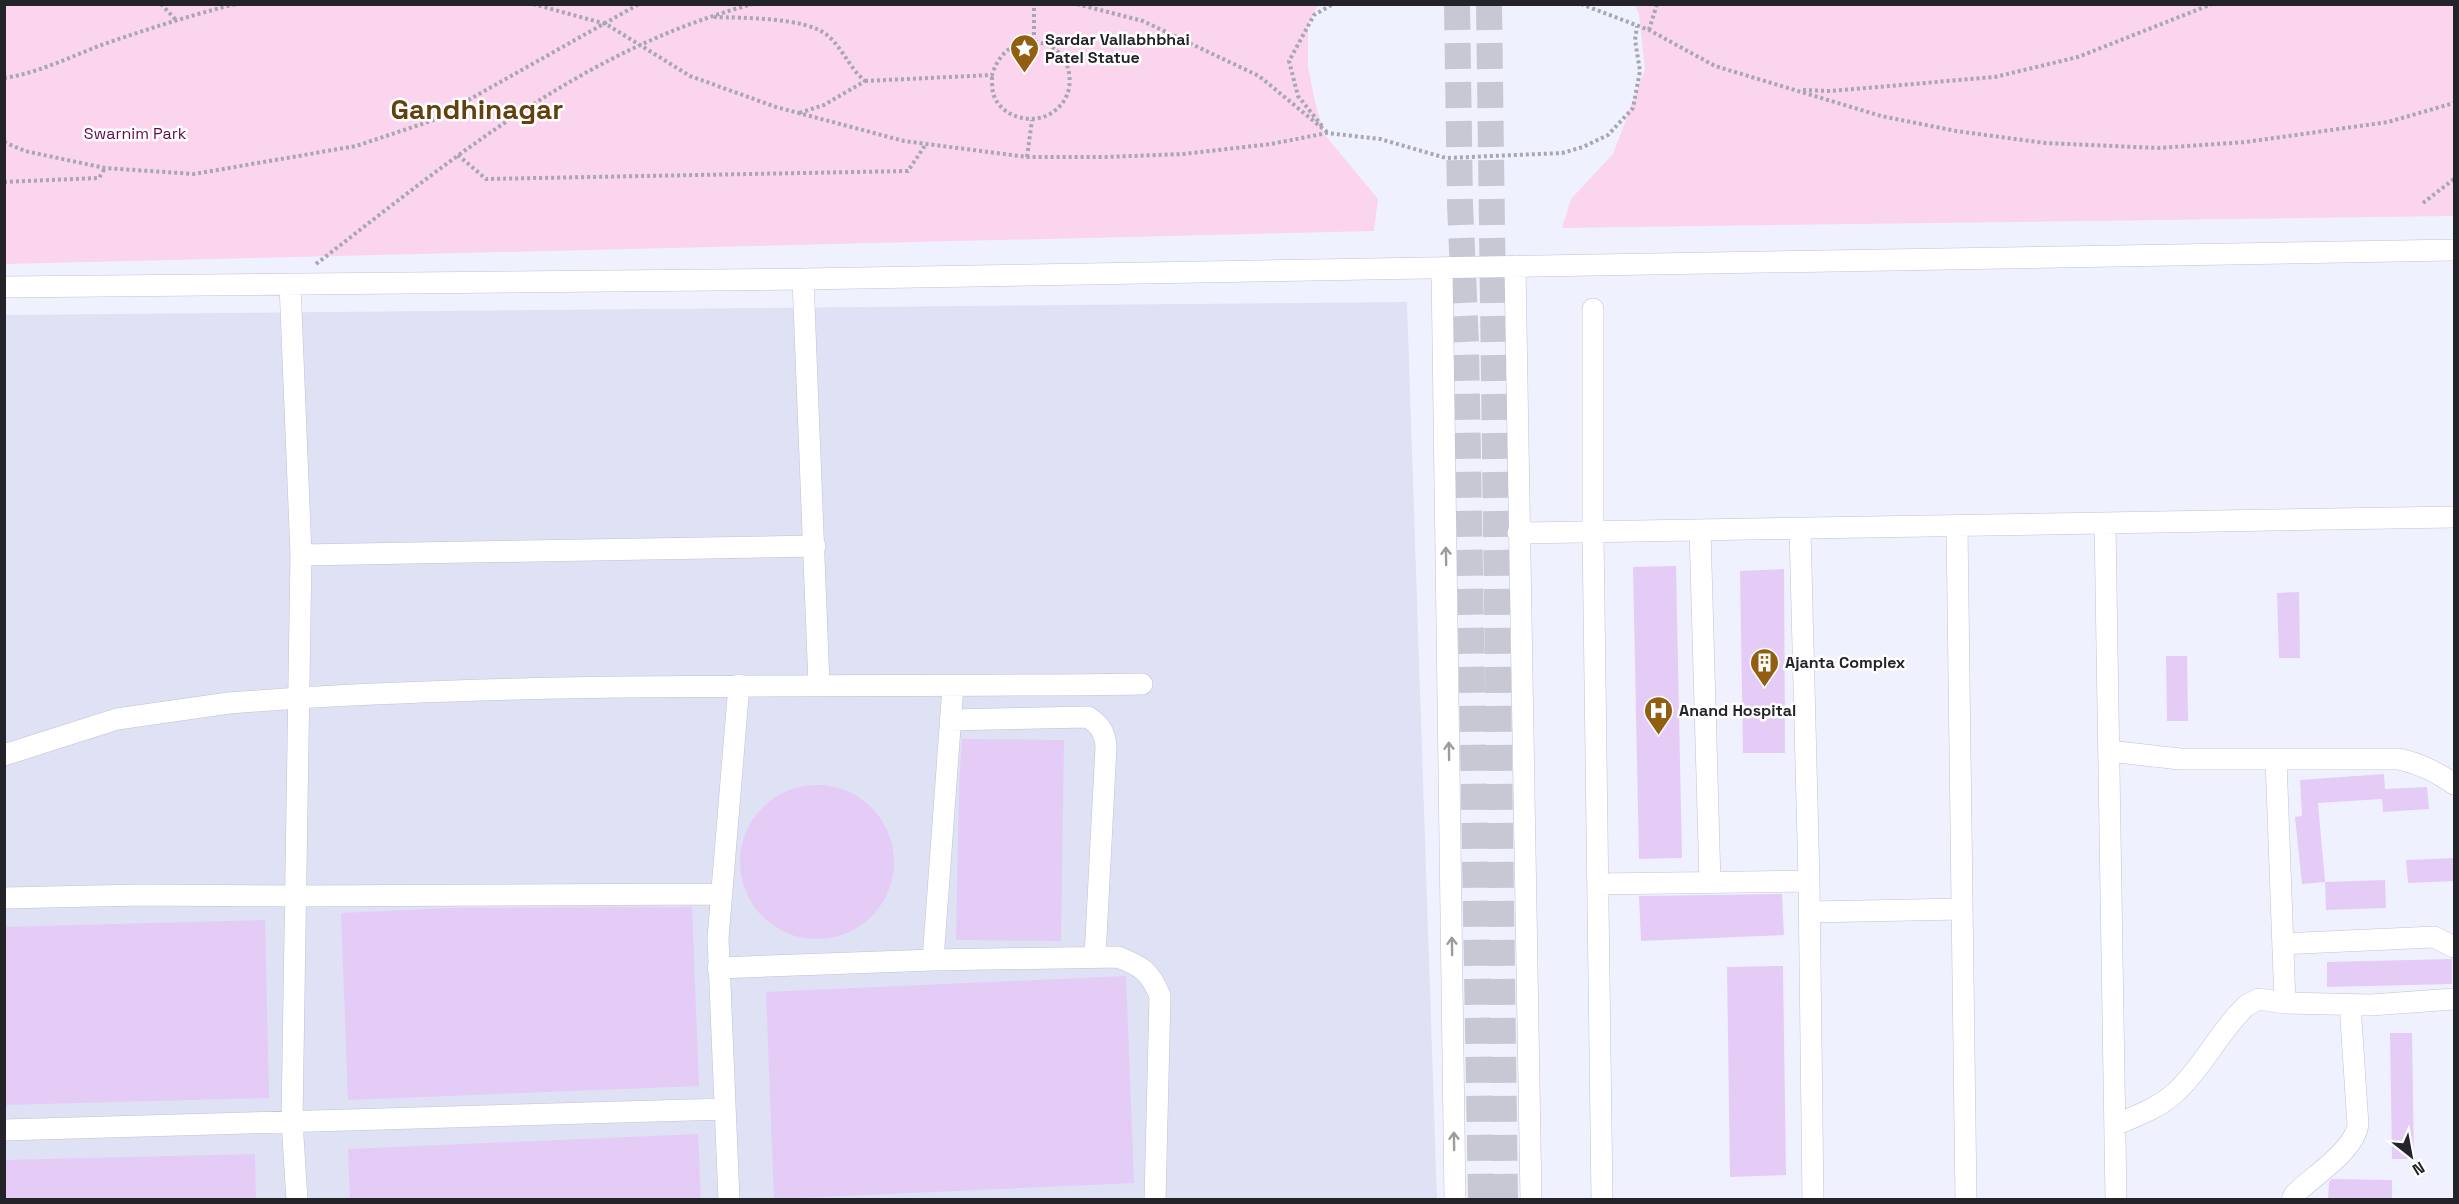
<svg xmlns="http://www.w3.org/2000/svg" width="2459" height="1204" viewBox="0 0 2459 1204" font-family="'Space Grotesk',sans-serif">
<rect width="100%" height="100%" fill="#f0f1ff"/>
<path fill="#dfe1f4" d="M1407,302L1437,1199H5L4,315Z"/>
<path fill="#fbd5ed" d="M4,5H1318L1308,25V66L1315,102L1324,134L1378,199L1374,231L5,264Z
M1635,5H2454V216L1562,228L1571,199L1613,154L1645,69L1639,15Z"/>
<path fill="#e4ccf7" d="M1676,566L1682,858L1639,859L1633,567Z
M1784,569L1785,753H1743L1740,571Z
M2299,592L2300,658H2279L2277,593Z
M2166,656H2187L2188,721H2167Z
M962,739L1064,740L1061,941L956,940L959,785Z
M2384,774L2385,789L2427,787L2429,809L2383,812L2382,799L2318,803L2325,882L2302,884L2295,817L2302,816L2300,780Z
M740 862a77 77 0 1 1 154 0a77 77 0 1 1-154 0Z
M2454,858V881L2408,883L2406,860Z
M2385,880L2386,908L2326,910L2325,882Z
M1782,894L1784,935L1641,941L1639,896Z
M692,907L699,1086L348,1100L341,913L450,908Z
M265,920L269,1098L4,1105V927Z
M2450,959H2452V984L2327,987V962Z
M1783,966L1786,1175L1730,1177L1727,967Z
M1126,976L1134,1183L774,1199L766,992Z
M2390,1033H2412L2414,1159H2392Z
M698,1134L701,1200H350L348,1149Z
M255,1154L256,1200H4V1160Z
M2332,1179L2392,1180V1200H2328L2329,1182Z"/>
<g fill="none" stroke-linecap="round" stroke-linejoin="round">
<path stroke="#c7c8d4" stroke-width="26" stroke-dasharray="26 13" stroke-linecap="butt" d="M1457,4L1460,204L1466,344L1481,1200
M1489,4L1505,1200"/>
<defs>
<path id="minor" d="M1515,266L1531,1200
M1442,268L1455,1200
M803,279L819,685
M290,284L301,555L292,1121L297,1200
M4,287L803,279L2454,250
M1593,309V532L1602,1200
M2105,523L2116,1200
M1957,526L1966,1200
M1800,529L1809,881L1813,1200
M1700,530L1710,882
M1518,533L2454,517
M301,555L815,546
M950,720L1088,717C1100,725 1105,732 1106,747L1095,957
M2109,751L2180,759H2399C2421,764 2436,772 2454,784
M4,755L117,719L229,703L298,698C579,681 861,688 1142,684
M2276,759L2285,1003L2371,1005L2454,999
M1598,884L1809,881
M4,898L140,895L296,896L720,894
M1810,912L1962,909
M2283,944L2434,937L2454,947
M933,960L953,687
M718,968L933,960L1118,957C1141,966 1150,971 1160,996L1155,1200
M2115,1125C2136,1116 2159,1108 2176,1092C2204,1066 2220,1030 2247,1005L2259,999L2285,1003
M4,1130L725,1109
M729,1200L718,938L739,685
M2292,1200L2295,1194C2313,1176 2354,1151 2358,1125L2350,1005"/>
</defs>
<use href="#minor" stroke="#c0c2d2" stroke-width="22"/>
<path stroke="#a7a7b2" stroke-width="4" stroke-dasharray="3 3" stroke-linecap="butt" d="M161,4L176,20
M533,4L606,24L690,76L776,107L904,141L1027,157H1106L1183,154L1271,144L1327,133L1380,139L1446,158L1562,153L1583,147L1608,135L1633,108L1640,71L1635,40L1637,26
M1077,4L1143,21L1259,76L1327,132
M1581,4L1649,30L1715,66L1881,116L1956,131L2045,143L2158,148L2246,142L2388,122L2454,103
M714,17C742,18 805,17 827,35C843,48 849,68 865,81L824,105L799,113
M1649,30L1657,4
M1034,41V4
M4,78C39,73 72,56 104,44C148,29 191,15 236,4
M865,81L992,75C1008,21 1077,38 1069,88C1067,99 1060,108 1050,114C1031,125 1000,117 993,93C992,88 992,81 992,75
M1803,90L1830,91L1995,77L2078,57L2212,4
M1322,126L1298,96L1289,61L1314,15L1333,4
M4,142L25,151L105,168L194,174L356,146L431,121L639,4
M458,155L486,179L908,171L926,144
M1027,157L1032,120
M4,182L99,178L105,168
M2423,203L2454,179
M316,264C452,159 583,49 753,4"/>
<use href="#minor" stroke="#fff" stroke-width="21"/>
</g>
<defs><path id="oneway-shaft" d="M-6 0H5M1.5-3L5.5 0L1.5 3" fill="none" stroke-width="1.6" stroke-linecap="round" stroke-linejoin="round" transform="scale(1.5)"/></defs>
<g stroke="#9c9c9f">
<use href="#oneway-shaft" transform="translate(1446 556) rotate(-91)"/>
<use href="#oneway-shaft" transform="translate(1449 751) rotate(-91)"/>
<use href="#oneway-shaft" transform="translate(1452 946) rotate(-91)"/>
<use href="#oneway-shaft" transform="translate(1454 1141) rotate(-91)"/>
</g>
<defs>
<symbol id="sight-pin" viewBox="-11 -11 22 30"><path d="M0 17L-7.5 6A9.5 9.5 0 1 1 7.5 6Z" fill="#925e11" stroke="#fff"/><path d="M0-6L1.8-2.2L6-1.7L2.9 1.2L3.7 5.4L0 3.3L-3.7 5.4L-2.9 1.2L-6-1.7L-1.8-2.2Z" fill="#fff"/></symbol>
<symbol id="building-pin" viewBox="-11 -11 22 30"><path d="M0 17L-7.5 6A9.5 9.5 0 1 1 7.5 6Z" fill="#925e11" stroke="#fff"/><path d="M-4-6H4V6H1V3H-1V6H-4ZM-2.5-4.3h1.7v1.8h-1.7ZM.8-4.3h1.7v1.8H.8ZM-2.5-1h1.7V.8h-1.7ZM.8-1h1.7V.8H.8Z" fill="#fff"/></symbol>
<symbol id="hospital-pin" viewBox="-11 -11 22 30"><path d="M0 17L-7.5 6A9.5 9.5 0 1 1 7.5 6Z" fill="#925e11" stroke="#fff"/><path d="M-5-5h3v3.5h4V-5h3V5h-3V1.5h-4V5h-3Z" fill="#fff"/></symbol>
</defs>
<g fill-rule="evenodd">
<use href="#sight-pin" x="1008" y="32" width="33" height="45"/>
<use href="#building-pin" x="1748" y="646" width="33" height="45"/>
<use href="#hospital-pin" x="1642" y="694" width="33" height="45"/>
</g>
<g text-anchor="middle" stroke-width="5" stroke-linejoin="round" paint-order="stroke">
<g font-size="16" font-weight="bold" fill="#232329" stroke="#fff" text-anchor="start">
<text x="1045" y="45">Sardar Vallabhbhai<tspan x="1045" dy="18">Patel Statue</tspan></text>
<text x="1785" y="668">Ajanta Complex</text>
<text x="1679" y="716">Anand Hospital</text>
</g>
<g font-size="16" fill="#620a4e" stroke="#fff">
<text x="135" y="139">Swarnim Park</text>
</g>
<g font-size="28" font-weight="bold" fill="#64400e" stroke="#fff">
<text x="477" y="119">Gandhinagar</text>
</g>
</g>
<rect width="2459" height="1204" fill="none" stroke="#232329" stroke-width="12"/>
<g transform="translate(2411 1156) rotate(149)" stroke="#ffffff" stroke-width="4.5" paint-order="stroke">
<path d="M0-4.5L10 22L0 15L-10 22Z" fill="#232329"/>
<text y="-9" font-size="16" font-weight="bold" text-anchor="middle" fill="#232329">N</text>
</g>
</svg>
